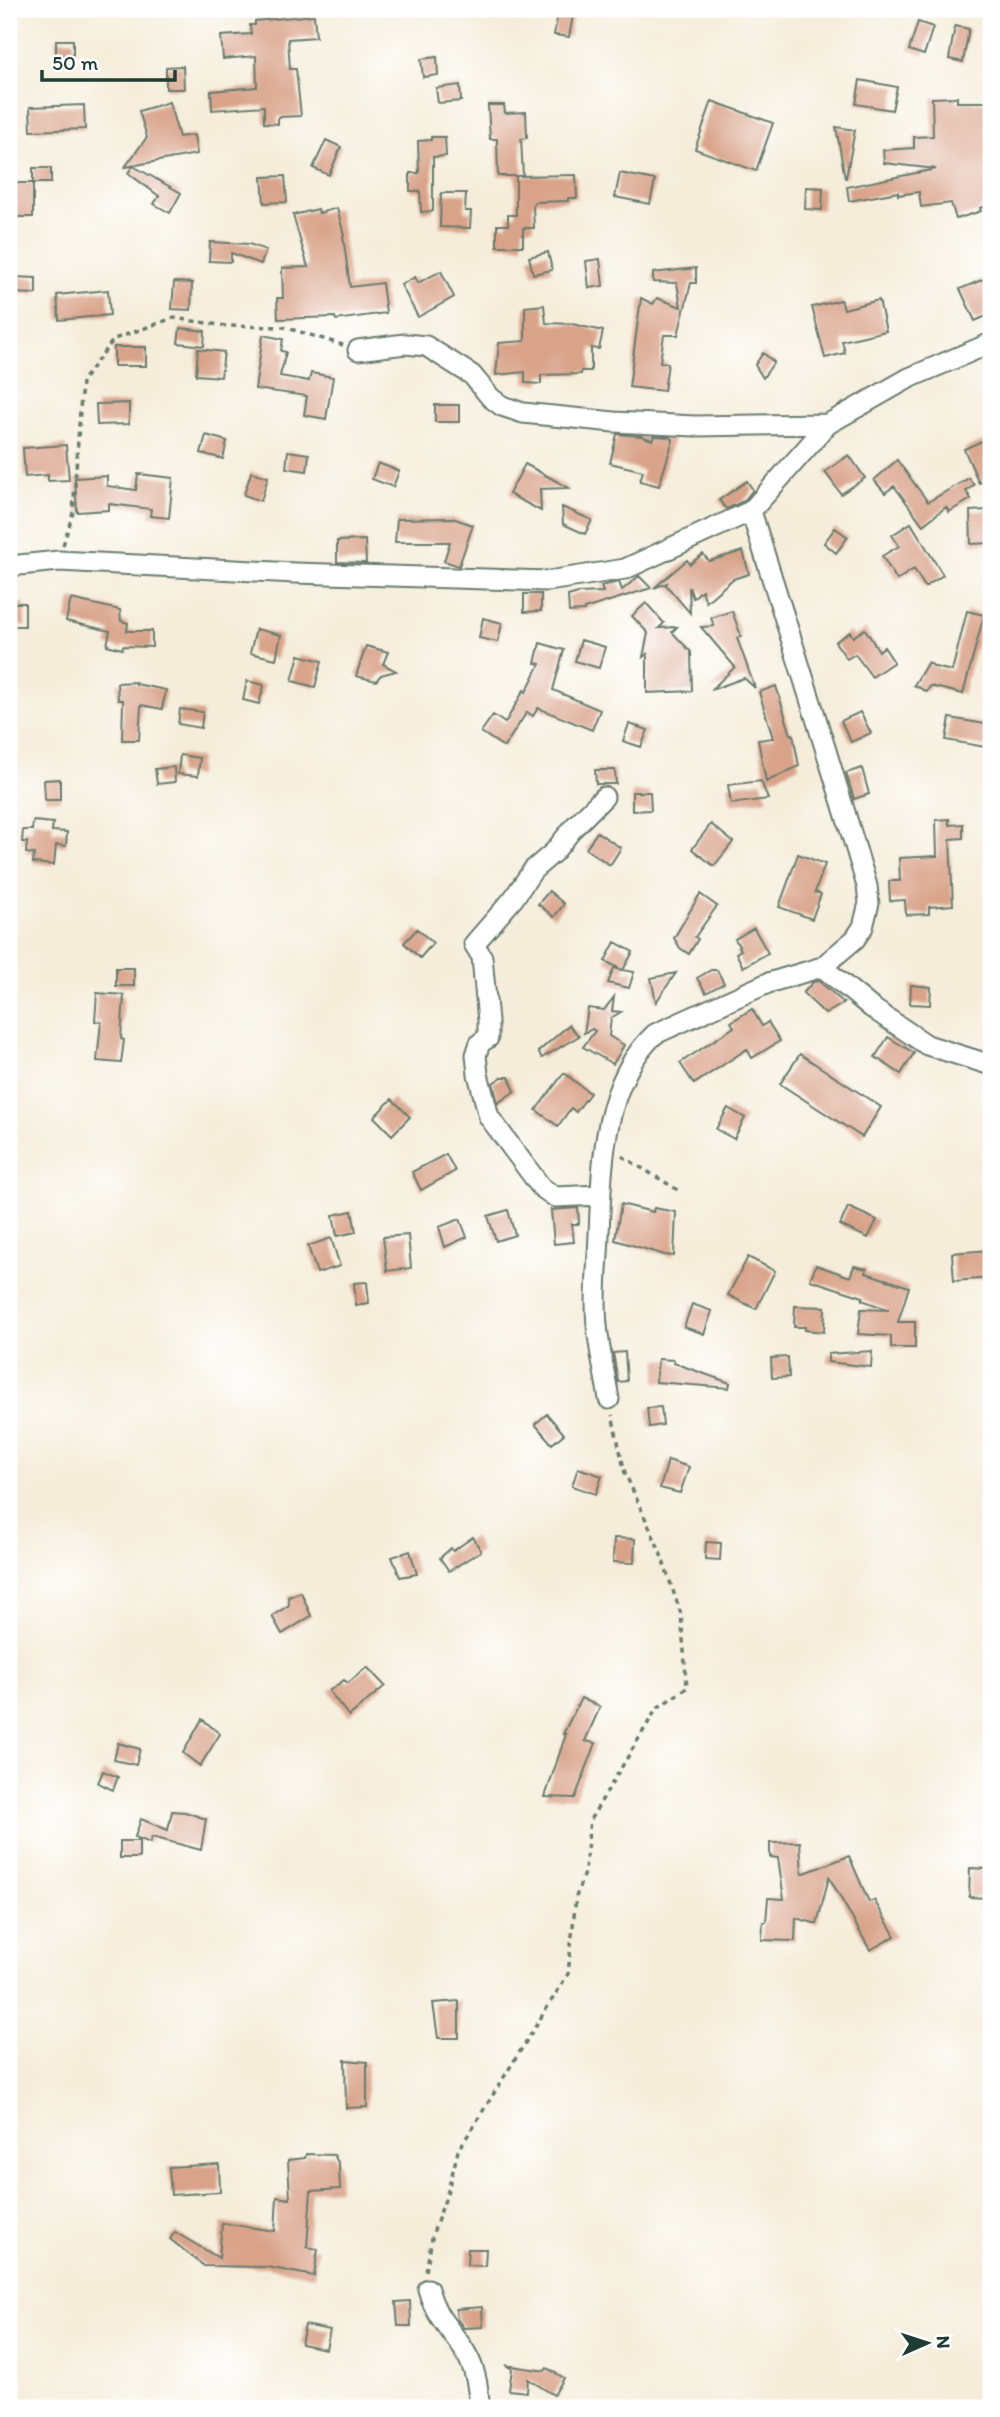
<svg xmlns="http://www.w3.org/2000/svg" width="1000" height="2417" viewBox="0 0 1000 2417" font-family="Itim,sans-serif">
<rect width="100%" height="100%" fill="#fff"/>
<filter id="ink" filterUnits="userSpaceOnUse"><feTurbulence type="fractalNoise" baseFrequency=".0143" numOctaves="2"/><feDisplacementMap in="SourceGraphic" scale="14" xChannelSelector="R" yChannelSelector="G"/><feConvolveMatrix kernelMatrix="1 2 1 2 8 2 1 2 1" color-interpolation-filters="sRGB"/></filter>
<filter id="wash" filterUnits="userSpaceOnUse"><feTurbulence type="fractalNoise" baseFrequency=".00686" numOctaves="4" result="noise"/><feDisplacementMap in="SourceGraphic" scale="28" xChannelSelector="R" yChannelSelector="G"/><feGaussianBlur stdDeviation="1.57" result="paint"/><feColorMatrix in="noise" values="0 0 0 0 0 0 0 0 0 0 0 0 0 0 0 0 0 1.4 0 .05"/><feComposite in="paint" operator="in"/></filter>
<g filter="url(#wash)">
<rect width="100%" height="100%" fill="#f5edda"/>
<g id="blocks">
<path fill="#d9a389" d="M558,13L573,16L569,37L554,35Z
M314,15L316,37L288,39L290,69H296L301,116L278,117V124L264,123V106L212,110L211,91L257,87L256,56L223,59L221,36L251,34L250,25H255V21Z
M918,22L933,27L924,55L909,50Z
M955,26L969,29L963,62L949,59Z
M56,40H73V55H56Z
M437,57L438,75L423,77L421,59Z
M183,66L184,89H166V67Z
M860,80L897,87L892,110L856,104Z
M460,85L461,101L438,103L436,88Z
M957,97V102H991V205L980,208L981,211L956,219L951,203L921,207L919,192L898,195V192L849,201L847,187L936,169L884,163L883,150L914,148V137L933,136L932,98Z
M712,101L773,123L756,171L695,149Z
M169,102L179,137L194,135L197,154L125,167L147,137L139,111Z
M84,105L85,129L31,131L30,107Z
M488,105H504L505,113L526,112L527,138L521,139L523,176H498L497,139H490Z
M836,127L855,130L846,178H845Z
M431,137H445L446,156L433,157V211L421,212L420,191H410V173H419L418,141L431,140Z
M326,140L341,147L329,175L313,168Z
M133,166L181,193L170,213L154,204L159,196L128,173Z
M33,168H51V183H33Z
M620,173L655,180L650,204L615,197Z
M576,175L577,198H568V201L535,202L533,205L534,228H523V246H497V225H508V215H516V176Z
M285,176L287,202L264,203L262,177Z
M9,183H33V217H9Z
M806,187L823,188L822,210L805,209Z
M441,193H466L465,211H471L470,228L440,227Z
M337,208L344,235L343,236L350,287L382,283L386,313L336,320L335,317L278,319L277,298H283L282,268L308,267L293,215L318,209L319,213Z
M210,242L249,244L266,250L261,264L231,253V262L209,261Z
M548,252L552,270L533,274L529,257Z
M600,259L603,286L589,288L586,261Z
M696,268V283H691L678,335H664L660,362L668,363L664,391L629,387L641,298L653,304L657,298L681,307L677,283L653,282V273Z
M441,271L454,297L418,317L401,285L415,277L418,283Z
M991,276V314L975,321L960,289Z
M15,277L36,278V294L14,293Z
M174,282L192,283L191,310L172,309Z
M108,290L110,315L59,320L57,295Z
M841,300L844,309L879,300L886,331L842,341L845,353L825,358L812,307Z
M544,305L546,323L572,324L603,331L599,349L591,348V371H581V374L541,375V384L525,383V372L496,375L499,343L525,341V307Z
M180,328L205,331L204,346L178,343Z
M263,335L283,339L281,351L286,352L280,376L309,381L311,373L333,377L326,419L304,415L307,396L255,389Z
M114,347H146V366H114Z
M198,349L224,352L221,377L196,375Z
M763,353L774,362L763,378L755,365Z
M129,403V424L97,425L96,404Z
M435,405H459V422H435Z
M617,434L641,436L652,440L654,436L669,437L673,440L659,486L640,481L643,471L610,463Z
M206,435L227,441L223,459L201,453Z
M982,441L991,461V478L979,483L964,449Z
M66,445L69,480L48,481V475L25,477L23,448Z
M288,451L309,454L307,471L286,468Z
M849,455L865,478L841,494L825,472Z
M897,460L928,502L969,478L974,485L966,491L971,499L949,512L946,507L923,525L894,486L885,493L874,480Z
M378,463L399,471L393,487L372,479Z
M525,464L569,488L540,489L541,511L509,494Z
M251,472L268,477L261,501L244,495Z
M138,474L173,478L169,518L150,516L151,509L109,504V510L77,512L75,478L107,476V486L136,490Z
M747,481L753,490L744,501L726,509L719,500Z
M562,507L592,520L585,534L563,524Z
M988,510L991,543L971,544L970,511Z
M452,518L473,525L459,566L444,561L450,542H395L397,519Z
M911,523L943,575L925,587L914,569L897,580L882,556L899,546L892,535Z
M835,528L848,537L836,553L824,543Z
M365,540L366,563L337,562V541Z
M743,551L749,574L733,579L706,602L702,590L693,598L689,587L690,613L666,585L667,583L654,588L687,560L690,564L703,554L709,561Z
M639,576L651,588L584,609V611L569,612L568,596L578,593L603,592L601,586L619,582L622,590Z
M524,594H541V611L524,612Z
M71,599L120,610L121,621L128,623L127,631H152V647L123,646L122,649L107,645L110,631L66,621Z
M9,603H25V626H9Z
M646,603L664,623L659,628L677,627L672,632L691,652L692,691L647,693V654L643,657L648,633L632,616Z
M732,611L741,636L737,638L755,688L744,678L711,690L735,667L701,627L714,626L711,618Z
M967,611L984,615L963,694L930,686L927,692L914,685L928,662L935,667L952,671Z
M483,618L502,623L498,642L479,638Z
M256,629L281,635L276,659L250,653Z
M865,629L879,651L884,647L894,662L872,677L855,654L847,659L835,642L850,632L853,637Z
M581,640L605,647L599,668L575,661Z
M540,643L564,650L553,690L600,710L592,730L538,708L533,716L527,712L504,747L481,732L493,715L505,723L524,690L526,692L540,664L535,663Z
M366,646L388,652L383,664L396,671L381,675L376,681L356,676Z
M299,655L322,661L315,687L292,681Z
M247,681L264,685L259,704L243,700Z
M136,682V684L166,690L162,709L141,705L139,740H122L123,700H118L117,683Z
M776,686L791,735L793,734L799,766L766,782L758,740L773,738L759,692Z
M180,709L203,712L201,728L178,724Z
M860,712L871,733L851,742L841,721Z
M950,718L991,725V748L946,740Z
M629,724L648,730L641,747L623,741Z
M180,755L200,758L198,776L178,774Z
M174,767L175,782L157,784L155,769Z
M862,768L869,794L854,799L846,773Z
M595,770H615L616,784H596Z
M60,779V800H45L44,780Z
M761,781L768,799L731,804L728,785Z
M632,792H650L651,810L632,811Z
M949,819V825L963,824V838L950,839L953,905L929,907V914L906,915L905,900L890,901L889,881H900L899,858L937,856L936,820Z
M33,821L53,823L52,831L67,832L66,846L56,845L54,865L33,863L34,854L26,853L27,842H22L23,830H32Z
M711,824L733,842L714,866L692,849Z
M597,832L621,848L610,865L586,849Z
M798,854L825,864L815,892L821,894L812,919L779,907Z
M549,891L564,904L554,917L538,904Z
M700,894L717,906L695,937L698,939L689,954L680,948L674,938Z
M754,928L768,953L743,967L736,953L741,950L735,939Z
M417,929L433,943L420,958L404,943Z
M615,942L633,952L623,970L634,972L629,988L608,983L614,968L622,970L605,961Z
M116,968H134V986H116Z
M711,970H717L724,983L706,993L697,978Z
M676,973L656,1002L651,978Z
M819,981L844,1003L825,1014L803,993L813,982Z
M911,985L931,987L930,1005L910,1004Z
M97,993L124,995L121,1039L124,1040L121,1063L97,1061L101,1022L95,1021Z
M614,997L612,1011L621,1012L611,1018L609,1036L624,1045L613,1064L583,1047L595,1031L592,1029L584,1033L588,1008L604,1010Z
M752,1009L762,1026L768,1022L780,1041L752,1058L747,1049L694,1084L680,1063L734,1027L731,1022Z
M569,1025L579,1036L542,1058L538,1052Z
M888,1037L914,1053L901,1074L875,1057Z
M800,1054L881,1107L862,1137L780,1084Z
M564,1073L590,1093L576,1112L571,1108L558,1126L536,1110Z
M502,1077H509L515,1091L498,1103L493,1083Z
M392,1099L410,1117L392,1135L374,1117Z
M728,1108L745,1118L734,1139L716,1129Z
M446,1154L455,1171L421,1190L412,1172Z
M621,1204L653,1212L654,1208L676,1212L674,1256L665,1255L615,1240Z
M848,1207L877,1220L868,1238L840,1225Z
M578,1208L579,1224H572L574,1242L554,1244L551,1210Z
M508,1210L515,1235L496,1241L488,1216Z
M352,1211L356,1232L337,1236L333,1215Z
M460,1219L467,1237L445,1247L439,1227Z
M408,1235L411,1268L387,1271L383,1237Z
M331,1238L340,1266L317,1273L308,1246Z
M989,1250L991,1278L954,1281L952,1253Z
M748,1257L775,1271L756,1309L728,1295Z
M816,1265L850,1277L854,1266L867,1269L866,1273L909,1287L898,1322H915V1348H891V1336L858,1334L861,1309L889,1310L862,1300L863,1297L810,1280Z
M367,1282L369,1303L356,1305L354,1283Z
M692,1304L712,1311L704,1334L684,1327Z
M795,1306L825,1307L824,1332L805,1330V1327H794Z
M872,1351L871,1367L828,1362V1354Z
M625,1352L627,1381L618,1382L613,1353Z
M788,1357L789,1377L772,1378L771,1358Z
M658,1359L674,1360V1363L730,1383L729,1388L656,1382Z
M661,1407L663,1425L649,1427L647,1408Z
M547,1414L564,1434L552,1444L535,1424Z
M668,1460L689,1467L680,1493L660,1488Z
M578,1468L602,1476L596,1494L572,1486Z
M473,1537L481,1551L449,1571L440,1558L451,1548L453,1551Z
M614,1538L635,1539L634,1563L613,1562Z
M706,1542L721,1543L720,1560L705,1559Z
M410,1551L417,1574L400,1577L392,1557Z
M301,1592L311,1616L282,1634L272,1616L289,1605L288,1597Z
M367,1667L385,1686L349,1716L329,1691L344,1680L348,1683Z
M581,1698L600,1707L585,1741L596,1743L575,1798L545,1797L566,1734H563Z
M202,1719L220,1734L200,1766L183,1753Z
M118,1743L140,1749L136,1765L114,1760Z
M103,1771L118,1777L113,1790L98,1783Z
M172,1811L185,1812L206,1819L201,1850L152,1837L150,1843L135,1837L141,1819L168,1830Z
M120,1841H139V1858H120Z
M800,1842L802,1874L849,1856L869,1902L874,1900L895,1936L870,1950L829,1877L817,1924L796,1918L795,1941L762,1940L763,1922H766L768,1898L784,1899L778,1858L770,1857V1843Z
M970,1868L988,1869L986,1898L969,1897Z
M459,2001V2038H438L433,2003Z
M345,2060L367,2062V2107L346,2108Z
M306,2154L334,2155L339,2164L340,2189L311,2191L307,2247L318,2249L314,2276L267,2267L204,2266L170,2239L175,2232L219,2258L222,2223L275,2231L277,2197L290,2199L288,2160L305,2158Z
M219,2164L220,2192L171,2195L169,2167Z
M468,2249H486L485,2266L467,2265Z
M410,2301L411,2326H398L396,2302Z
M482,2307L483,2327L464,2328L457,2319L456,2309Z
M305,2325L330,2330L326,2349L301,2344Z
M505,2365L545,2371L547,2368L564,2378L554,2395L528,2379L527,2392L509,2390L512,2369Z"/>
</g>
</g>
<g filter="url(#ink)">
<use href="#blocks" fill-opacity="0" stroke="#6a7b6e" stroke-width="2"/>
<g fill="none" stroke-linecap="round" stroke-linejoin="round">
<defs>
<path id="street" d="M358,350L405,344L426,346L472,375L491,398L502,406L523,413L614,422L695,426L828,424
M9,566L59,561L295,573L548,581L625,569L751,511L828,424L909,378L991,343
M822,967L872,1008L927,1045L991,1065
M600,1195L555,1197L541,1187L489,1117L478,1074L476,1055L480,1043L488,1038V1021L482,957L474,944L513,899L533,870L554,852L574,827L604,797
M609,1399C605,1374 599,1350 597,1325C594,1295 598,1264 599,1234C602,1167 602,1083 655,1034L768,983L822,967L855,939L863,927L869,903L867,886C830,760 790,636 751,511
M428,2289C437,2320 448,2325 464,2350C475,2367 479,2389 479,2408"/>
</defs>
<use href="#street" stroke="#6a7b6e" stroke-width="23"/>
<path stroke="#6a7b6e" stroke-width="3.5" stroke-dasharray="5 5" stroke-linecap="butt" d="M63,545L73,513L82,381L114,339L173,318L226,326L284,327L343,345
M622,1156L678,1190
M426,2271L433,2233L447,2194L458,2151L568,1974L576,1897L585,1870L590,1820L657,1708L687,1688L681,1614L659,1549L625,1473L612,1415"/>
<use href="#street" stroke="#fff" stroke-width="19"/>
</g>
</g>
<rect width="1000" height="2417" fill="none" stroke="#fff" stroke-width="35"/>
<g transform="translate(927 2343) rotate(87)" stroke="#ffffff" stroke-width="5" paint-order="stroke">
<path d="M0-5L12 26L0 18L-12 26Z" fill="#1f3d34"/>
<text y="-10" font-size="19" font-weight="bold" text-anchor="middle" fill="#1f3d34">N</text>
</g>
<path d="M42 70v10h133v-10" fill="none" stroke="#1f3d34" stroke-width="3.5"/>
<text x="52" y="70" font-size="21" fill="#1f3d34" stroke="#ffffff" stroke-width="5" paint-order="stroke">50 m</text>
</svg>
